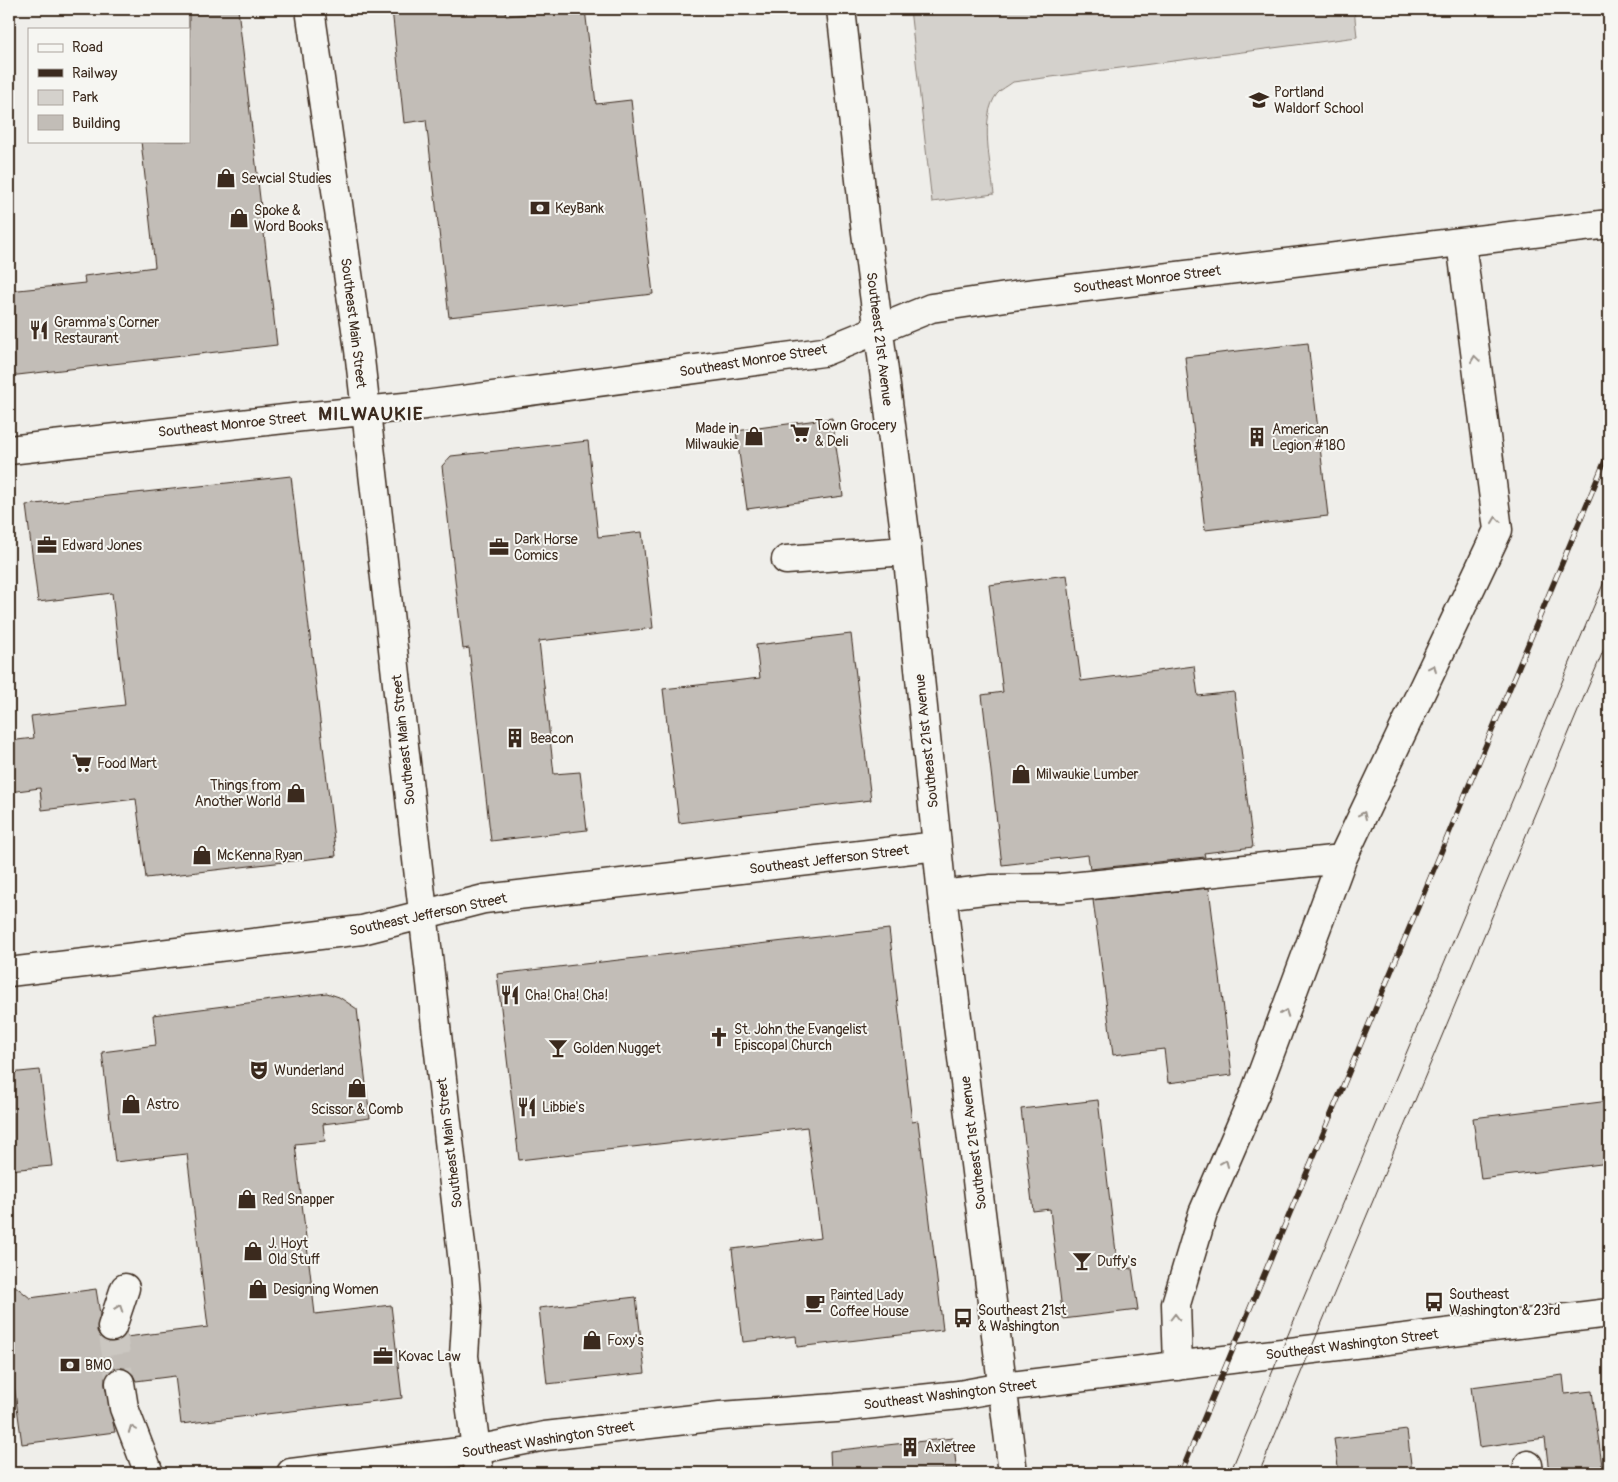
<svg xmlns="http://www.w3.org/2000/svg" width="1618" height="1482" viewBox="0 0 1618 1482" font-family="Pangolin,sans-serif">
<rect width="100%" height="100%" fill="#efeeea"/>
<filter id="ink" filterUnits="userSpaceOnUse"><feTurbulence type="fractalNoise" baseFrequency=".02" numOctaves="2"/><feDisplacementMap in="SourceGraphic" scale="10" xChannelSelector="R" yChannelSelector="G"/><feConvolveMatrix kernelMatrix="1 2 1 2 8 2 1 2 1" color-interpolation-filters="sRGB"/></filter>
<g filter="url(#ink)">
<path fill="#d4d1cc" stroke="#887e75" d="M910,9H1354L1357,37L1013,82C1008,86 1001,89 997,94C979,117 991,166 994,194L932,202Z"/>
<path fill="#c2bdb7" stroke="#3b2a1e" d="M189,9H238L277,345L9,376V291L85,283L84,276L155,267L141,141H189Z
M392,9H505L506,16L585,9L596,104L631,100L653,294L449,317L426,120L404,123Z
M1308,343L1328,516L1205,530L1185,357Z
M832,418L843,496L747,509L736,431Z
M588,441L598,537L642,532L653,628L539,641L554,774L580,772L587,830L491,841L469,648L463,649L442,466L451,456Z
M291,476L336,856L146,878L136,799L42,810L40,788L9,792V741L34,738L31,716L125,705L112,593L38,602L26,505Z
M1067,575L1081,681L1194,666L1198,696L1234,692L1253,847L1204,853L1205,857L1090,869L1088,855L1002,865L982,695L1003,692L989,585Z
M851,634L871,800L679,823L663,689L760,678L756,645Z
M1209,888L1232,1075L1168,1083L1164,1049L1113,1055L1093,900Z
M889,929L912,1122L918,1121L943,1330L797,1347L796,1336L743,1342L732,1249L821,1238L807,1127L519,1160L497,974Z
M327,993L339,997L357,1009L370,1118L323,1124L325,1141L295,1144L315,1314L391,1305L402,1398L181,1424L175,1376L136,1381L132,1373L125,1368H118L110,1371L105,1378V1385L115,1432L22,1444L9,1348V1281L30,1298L96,1289L100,1314L97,1331L101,1338L108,1342H116L125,1334L126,1337L208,1327L187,1154L115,1162L102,1052L156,1045L153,1015Z
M40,1070L52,1166L9,1170V1073Z
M1098,1100L1117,1261H1119L1120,1270L1132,1268L1138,1310L1063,1319L1050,1209L1033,1211L1021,1109Z
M1609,1101V1163L1481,1179L1473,1118Z
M636,1297L645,1373L547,1384L539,1308Z
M1563,1375L1565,1394L1592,1391L1603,1473H1549L1545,1438L1479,1447L1471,1387Z
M1407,1430L1412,1473H1339L1334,1439Z
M953,1438L957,1473H831L830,1451Z"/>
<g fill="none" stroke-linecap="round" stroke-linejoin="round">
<path stroke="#cbc7c1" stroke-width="28" stroke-dasharray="28 14" stroke-linecap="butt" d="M112,1327L120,1383"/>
<defs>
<path id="minor" d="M310,9L359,350L464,1272L467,1308L464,1356L479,1473
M841,9L865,225L906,540L942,895L1013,1473
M9,450L302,417L425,405L823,352L931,308L1020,295L1609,224
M786,560L906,551
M942,895L992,889L1061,888L1342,859
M9,972L362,930L484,899L937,846
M112,1327L125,1288
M1178,1366L1176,1304L1203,1213L1255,1093L1342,859L1498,530L1461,242
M120,1383L124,1408L149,1473
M1528,1465L1529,1473
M291,1473L476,1450L545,1436L720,1416L836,1408L959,1395L1003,1387L1609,1313"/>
</defs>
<use href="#minor" stroke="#3b2a1e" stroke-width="31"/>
<path stroke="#3b2a1e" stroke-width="3" stroke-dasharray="1 4" stroke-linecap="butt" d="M1378,9L1380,10"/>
<use href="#minor" stroke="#f6f6f2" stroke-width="28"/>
<path stroke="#3b2a1e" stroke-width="1" d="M1230,1473L1609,570
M1259,1473L1609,637"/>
<defs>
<path id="rail" d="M1181,1473L1609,451"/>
</defs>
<use href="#rail" stroke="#3b2a1e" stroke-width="5.5"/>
<use href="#rail" stroke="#f6f6f2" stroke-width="4" stroke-dasharray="11" stroke-linecap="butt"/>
</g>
<defs><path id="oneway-chevron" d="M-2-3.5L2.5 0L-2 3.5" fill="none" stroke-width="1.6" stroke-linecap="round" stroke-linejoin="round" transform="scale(1.25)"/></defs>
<g stroke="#989088">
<use href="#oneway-chevron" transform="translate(1475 359) rotate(-98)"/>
<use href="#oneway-chevron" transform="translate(1496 520) rotate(-98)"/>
<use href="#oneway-chevron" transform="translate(1433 668) rotate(-65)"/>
<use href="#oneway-chevron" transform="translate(1363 815) rotate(-65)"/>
<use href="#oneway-chevron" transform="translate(1285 1013) rotate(-70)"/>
<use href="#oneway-chevron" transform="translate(1225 1163) rotate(-67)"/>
<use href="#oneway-chevron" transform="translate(119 1308) rotate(-71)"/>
<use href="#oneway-chevron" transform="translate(1175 1317) rotate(-90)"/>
<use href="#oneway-chevron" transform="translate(132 1429) rotate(-111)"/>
</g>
</g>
<defs>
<symbol id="school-bare" viewBox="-9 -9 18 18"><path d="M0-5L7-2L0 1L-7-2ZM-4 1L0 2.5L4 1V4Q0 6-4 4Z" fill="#3b2a1e" stroke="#f6f6f2" stroke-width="2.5" paint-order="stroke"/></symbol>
<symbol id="shop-bare" viewBox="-9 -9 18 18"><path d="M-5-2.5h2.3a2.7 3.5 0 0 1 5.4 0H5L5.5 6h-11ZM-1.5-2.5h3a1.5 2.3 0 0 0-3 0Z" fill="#3b2a1e" stroke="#f6f6f2" stroke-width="2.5" paint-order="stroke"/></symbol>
<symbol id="bank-bare" viewBox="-9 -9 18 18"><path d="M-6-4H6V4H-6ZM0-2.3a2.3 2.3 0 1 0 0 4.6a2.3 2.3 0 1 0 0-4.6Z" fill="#3b2a1e" stroke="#f6f6f2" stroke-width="2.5" paint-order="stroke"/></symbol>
<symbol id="restaurant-bare" viewBox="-9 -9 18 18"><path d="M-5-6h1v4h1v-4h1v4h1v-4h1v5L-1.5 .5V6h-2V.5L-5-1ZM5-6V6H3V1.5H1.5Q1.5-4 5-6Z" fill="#3b2a1e" stroke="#f6f6f2" stroke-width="2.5" paint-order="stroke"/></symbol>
<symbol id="supermarket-bare" viewBox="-9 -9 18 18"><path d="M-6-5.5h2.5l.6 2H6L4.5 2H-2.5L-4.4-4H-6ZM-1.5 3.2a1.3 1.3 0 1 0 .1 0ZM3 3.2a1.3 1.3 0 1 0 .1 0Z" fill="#3b2a1e" stroke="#f6f6f2" stroke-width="2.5" paint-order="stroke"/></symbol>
<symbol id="building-bare" viewBox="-9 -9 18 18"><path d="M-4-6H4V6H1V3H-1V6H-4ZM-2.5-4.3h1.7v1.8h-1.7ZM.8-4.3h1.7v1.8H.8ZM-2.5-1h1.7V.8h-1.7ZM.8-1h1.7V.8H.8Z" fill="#3b2a1e" stroke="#f6f6f2" stroke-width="2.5" paint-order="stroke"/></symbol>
<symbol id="office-bare" viewBox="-9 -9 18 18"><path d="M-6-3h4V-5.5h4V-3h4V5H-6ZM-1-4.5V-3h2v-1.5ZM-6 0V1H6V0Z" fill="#3b2a1e" stroke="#f6f6f2" stroke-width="2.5" paint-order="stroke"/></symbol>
<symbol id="church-bare" viewBox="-9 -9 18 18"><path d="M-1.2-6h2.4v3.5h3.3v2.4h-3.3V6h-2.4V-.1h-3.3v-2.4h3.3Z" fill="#3b2a1e" stroke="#f6f6f2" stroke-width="2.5" paint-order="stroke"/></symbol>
<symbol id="bar-bare" viewBox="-9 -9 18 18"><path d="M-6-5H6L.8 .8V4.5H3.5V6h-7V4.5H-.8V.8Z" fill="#3b2a1e" stroke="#f6f6f2" stroke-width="2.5" paint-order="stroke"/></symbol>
<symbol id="theatre-bare" viewBox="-9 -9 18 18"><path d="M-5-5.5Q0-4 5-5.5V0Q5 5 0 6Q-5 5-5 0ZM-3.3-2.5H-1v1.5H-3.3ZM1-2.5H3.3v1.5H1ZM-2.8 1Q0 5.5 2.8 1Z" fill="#3b2a1e" stroke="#f6f6f2" stroke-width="2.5" paint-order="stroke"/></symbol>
<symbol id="bus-bare" viewBox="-9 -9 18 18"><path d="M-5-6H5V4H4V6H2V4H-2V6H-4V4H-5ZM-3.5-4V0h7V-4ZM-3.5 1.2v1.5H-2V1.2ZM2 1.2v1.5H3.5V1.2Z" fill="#3b2a1e" stroke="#f6f6f2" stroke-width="2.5" paint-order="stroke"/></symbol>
<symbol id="cafe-bare" viewBox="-9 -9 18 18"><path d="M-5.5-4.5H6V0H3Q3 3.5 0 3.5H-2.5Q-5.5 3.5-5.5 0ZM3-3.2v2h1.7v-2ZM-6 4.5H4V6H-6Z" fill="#3b2a1e" stroke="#f6f6f2" stroke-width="2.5" paint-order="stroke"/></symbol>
</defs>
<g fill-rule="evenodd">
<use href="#school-bare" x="1245" y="86" width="28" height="28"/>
<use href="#shop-bare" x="212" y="164" width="28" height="28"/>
<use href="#bank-bare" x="526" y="194" width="28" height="28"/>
<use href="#shop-bare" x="225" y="204" width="28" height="28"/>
<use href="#restaurant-bare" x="25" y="316" width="28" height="28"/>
<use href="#supermarket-bare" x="786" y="419" width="28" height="28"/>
<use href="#shop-bare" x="740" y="422" width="28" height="28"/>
<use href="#building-bare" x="1243" y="423" width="28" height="28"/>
<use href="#office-bare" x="33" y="531" width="28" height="28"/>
<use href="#office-bare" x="485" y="533" width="28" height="28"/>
<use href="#building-bare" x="501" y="724" width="28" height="28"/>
<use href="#supermarket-bare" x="68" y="749" width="28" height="28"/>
<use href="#shop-bare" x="1007" y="760" width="28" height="28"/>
<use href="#shop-bare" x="282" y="779" width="28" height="28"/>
<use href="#shop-bare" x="188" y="841" width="28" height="28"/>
<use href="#restaurant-bare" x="496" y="981" width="28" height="28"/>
<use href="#church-bare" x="705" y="1023" width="28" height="28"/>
<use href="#bar-bare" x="544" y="1034" width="28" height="28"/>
<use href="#theatre-bare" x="245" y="1056" width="28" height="28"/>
<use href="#shop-bare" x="343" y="1074" width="28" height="28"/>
<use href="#shop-bare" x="117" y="1090" width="28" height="28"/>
<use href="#restaurant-bare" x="513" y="1093" width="28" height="28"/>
<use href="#shop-bare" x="233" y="1185" width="28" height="28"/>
<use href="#shop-bare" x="239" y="1237" width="28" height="28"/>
<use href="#bar-bare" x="1068" y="1247" width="28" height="28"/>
<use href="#shop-bare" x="244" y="1275" width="28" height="28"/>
<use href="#bus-bare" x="1420" y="1288" width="28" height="28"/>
<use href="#cafe-bare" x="801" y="1289" width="28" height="28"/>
<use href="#bus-bare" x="949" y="1304" width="28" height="28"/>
<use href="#shop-bare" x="578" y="1326" width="28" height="28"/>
<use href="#office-bare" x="369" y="1342" width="28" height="28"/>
<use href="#bank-bare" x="56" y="1351" width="28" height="28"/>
<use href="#building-bare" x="896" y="1433" width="28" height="28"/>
</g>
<g text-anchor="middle" stroke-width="4" stroke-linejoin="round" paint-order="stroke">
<g font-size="14" fill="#3b2a1e" stroke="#f6f6f2" text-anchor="start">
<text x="1274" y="97">Portland<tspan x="1274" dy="16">Waldorf School</tspan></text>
<text x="241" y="183">Sewcial Studies</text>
<text x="555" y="213">KeyBank</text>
<text x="254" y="215">Spoke &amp;<tspan x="254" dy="16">Word Books</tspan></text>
<text x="54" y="327">Gramma's Corner<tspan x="54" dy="16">Restaurant</tspan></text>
<text x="815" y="430">Town Grocery<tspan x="815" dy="16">&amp; Deli</tspan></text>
<text x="739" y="433" text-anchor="end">Made in<tspan x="739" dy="16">Milwaukie</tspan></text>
<text x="1272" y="434">American<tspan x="1272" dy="16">Legion #180</tspan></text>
<text x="514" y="544">Dark Horse<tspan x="514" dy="16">Comics</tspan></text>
<text x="62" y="550">Edward Jones</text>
<text x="530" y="743">Beacon</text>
<text x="97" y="768">Food Mart</text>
<text x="1036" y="779">Milwaukie Lumber</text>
<text x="281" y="790" text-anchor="end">Things from<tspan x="281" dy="16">Another World</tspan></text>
<text x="217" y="860">McKenna Ryan</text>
<text x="525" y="1000">Cha! Cha! Cha!</text>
<text x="734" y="1034">St. John the Evangelist<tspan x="734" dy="16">Episcopal Church</tspan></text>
<text x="573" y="1053">Golden Nugget</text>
<text x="274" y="1075">Wunderland</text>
<text x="146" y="1109">Astro</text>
<text x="542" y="1112">Libbie's</text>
<text x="357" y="1114" text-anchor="middle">Scissor &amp; Comb</text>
<text x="262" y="1204">Red Snapper</text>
<text x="268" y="1248">J. Hoyt<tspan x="268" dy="16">Old Stuff</tspan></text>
<text x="1097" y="1266">Duffy's</text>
<text x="273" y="1294">Designing Women</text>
<text x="1449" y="1299">Southeast<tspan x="1449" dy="16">Washington &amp; 23rd</tspan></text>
<text x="830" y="1300">Painted Lady<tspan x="830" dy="16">Coffee House</tspan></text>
<text x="978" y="1315">Southeast 21st<tspan x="978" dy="16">&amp; Washington</tspan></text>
<text x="607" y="1345">Foxy's</text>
<text x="398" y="1361">Kovac Law</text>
<text x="85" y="1370">BMO</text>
<text x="925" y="1452">Axletree</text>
</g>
<g font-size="14" fill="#3b2a1e" stroke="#f6f6f2">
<text transform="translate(1147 279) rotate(-7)" y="5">Southeast Monroe Street</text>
<text transform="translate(354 323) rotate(83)" y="5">Southeast Main Street</text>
<text transform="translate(880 339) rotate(83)" y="5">Southeast 21st Avenue</text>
<text transform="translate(753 360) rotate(-9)" y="5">Southeast Monroe Street</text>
<text transform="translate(232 424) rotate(-6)" y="5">Southeast Monroe Street</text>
<text transform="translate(403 740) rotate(-96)" y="5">Southeast Main Street</text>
<text transform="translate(926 741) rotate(-96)" y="5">Southeast 21st Avenue</text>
<text transform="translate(829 859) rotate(-7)" y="5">Southeast Jefferson Street</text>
<text transform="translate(428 914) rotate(-12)" y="5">Southeast Jefferson Street</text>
<text transform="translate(449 1143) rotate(-97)" y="5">Southeast Main Street</text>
<text transform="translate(973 1143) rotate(-97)" y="5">Southeast 21st Avenue</text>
<text transform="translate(1352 1344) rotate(-7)" y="5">Southeast Washington Street</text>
<text transform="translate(950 1394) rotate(-7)" y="5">Southeast Washington Street</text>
<text transform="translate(548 1439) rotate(-9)" y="5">Southeast Washington Street</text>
</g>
<g font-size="19" font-weight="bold" letter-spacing="1" fill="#3b2a1e" stroke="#f6f6f2">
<text x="371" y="420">MILWAUKIE</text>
</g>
</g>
<rect width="1618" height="1482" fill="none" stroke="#f6f6f2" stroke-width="30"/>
<rect x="15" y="15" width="1588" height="1452" fill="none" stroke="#3b2a1e" stroke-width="2" filter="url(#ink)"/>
<rect x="28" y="28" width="162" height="115" fill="#f6f6f2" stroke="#aba49d"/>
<rect x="38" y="44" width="25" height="8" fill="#f6f6f2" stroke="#aba49d"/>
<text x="72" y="52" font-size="15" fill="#3b2a1e">Road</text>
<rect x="38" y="69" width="25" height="8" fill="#3b2a1e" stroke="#aba49d"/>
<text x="72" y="78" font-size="15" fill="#3b2a1e">Railway</text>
<rect x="38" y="90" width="25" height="15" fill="#d4d1cc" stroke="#aba49d"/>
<text x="72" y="102" font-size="15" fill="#3b2a1e">Park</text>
<rect x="38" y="115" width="25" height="15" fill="#c2bdb7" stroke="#aba49d"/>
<text x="72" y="128" font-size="15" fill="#3b2a1e">Building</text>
</svg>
